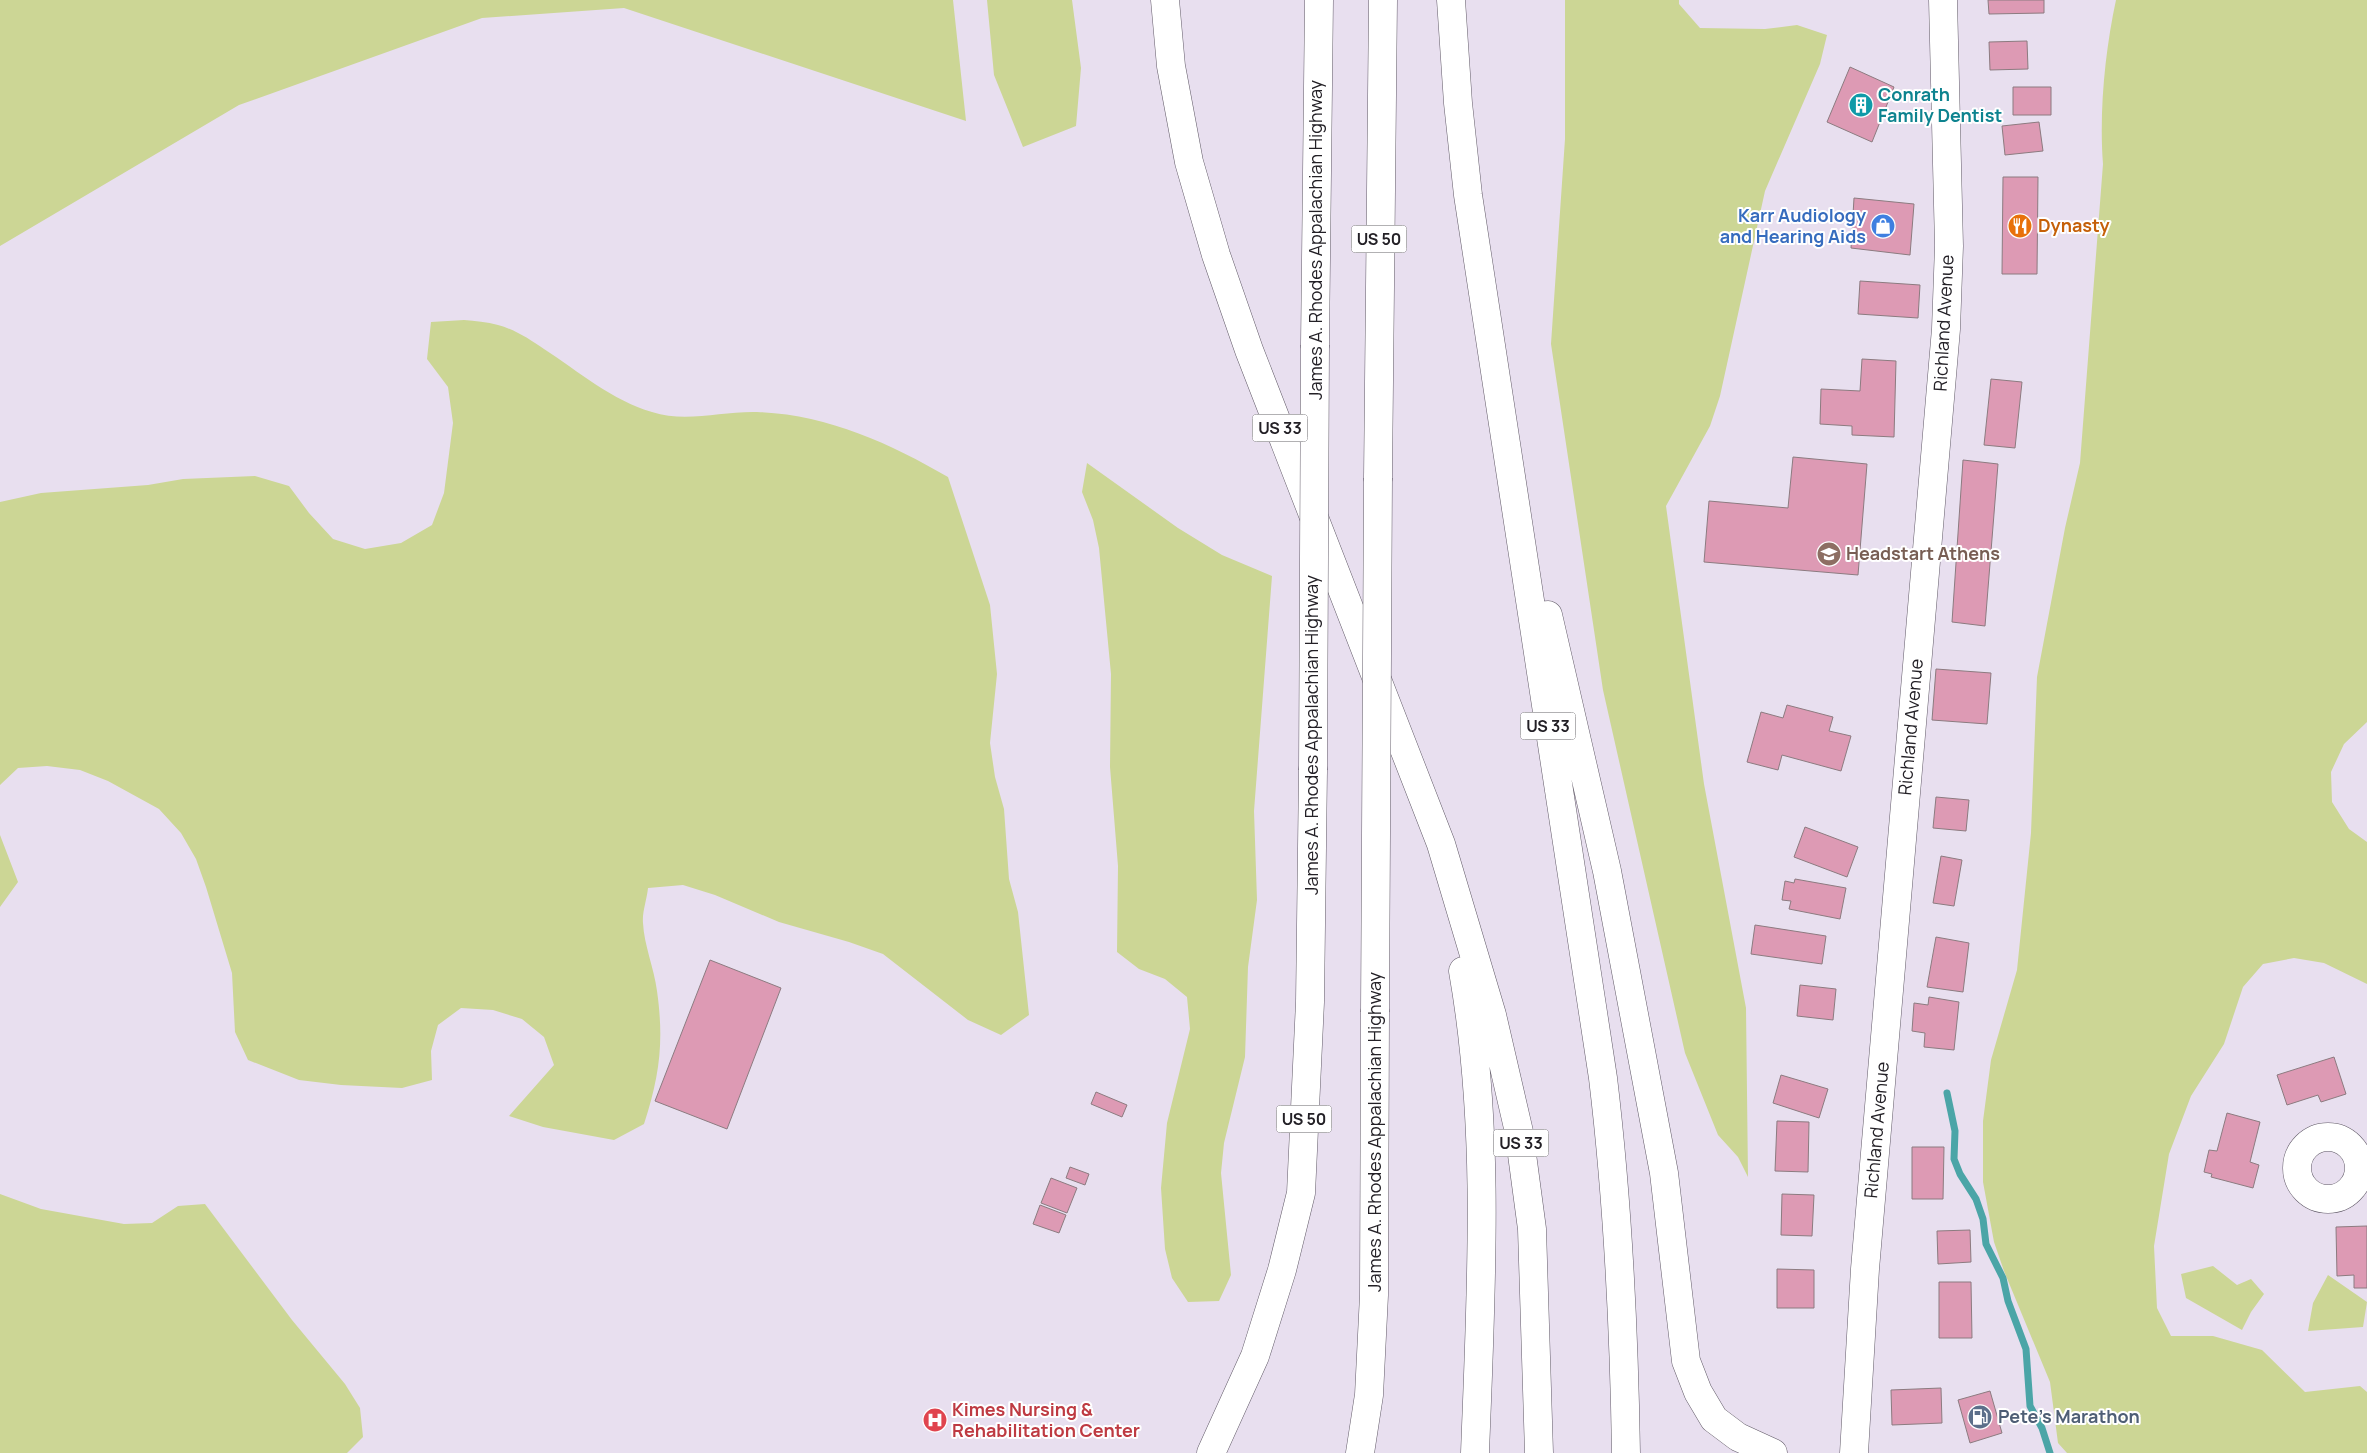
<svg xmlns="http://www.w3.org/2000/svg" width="2367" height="1453" viewBox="0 0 2367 1453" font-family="Manrope,sans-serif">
<rect width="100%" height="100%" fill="#e8dfef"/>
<path fill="#ccd695" d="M0,0H953L966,121L624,8L482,18L239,105L0,246Z
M987,0H1072L1081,68L1076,126L1023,147L994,75Z
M1565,0H1679V4L1700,28L1765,29L1797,25L1827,35L1820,64L1765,191L1720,396L1710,426L1666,506L1704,784L1746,1008L1748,1177L1738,1157L1718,1135L1685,1053L1603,690L1551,344L1565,139Z
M2116,0H2367V722L2344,744L2331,772L2332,802L2349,829L2367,842V984L2324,963L2294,958L2263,964L2243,987L2224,1044L2191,1096L2169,1154L2154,1246L2157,1308L2171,1336H2213L2262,1350L2305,1392L2360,1386L2367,1392V1453H2067L2058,1443L2050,1382L2004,1271L1994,1242L1983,1182V1121L1991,1060L2017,970L2031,833L2037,677L2065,528L2080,463L2103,164C2099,112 2105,51 2116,0Z
M464,320C475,321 487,322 498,325C514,329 531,340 544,349C578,371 613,401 652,412C686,423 722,411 757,412C825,414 890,443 948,477L990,605L997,674L990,743L995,777L1004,809L1009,879L1018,912L1029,1015L1001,1035L968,1020L883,954L849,942L779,922L715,895L683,885L648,888C647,899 642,912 643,923C644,945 654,968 657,991C664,1041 660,1075 644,1124L614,1140L543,1127L509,1116L554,1065L544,1037L522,1019L493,1010L461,1008L438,1025L431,1051L432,1080L402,1088L341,1085L299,1080L248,1060L235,1032L232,973L206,887L196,859L181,833L159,809L108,781L80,770L47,766L18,768L0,785V502L41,493L148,485L183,479L255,476L289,486L309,513L333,539L365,549L401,543L432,525L444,493L453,423L448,387L427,359L431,322Z
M1087,463L1178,528L1222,555L1272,576L1254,811L1257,900L1248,967L1245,1057L1224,1143L1221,1173L1231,1275L1219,1301L1188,1302L1172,1278L1165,1249L1161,1188L1167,1123L1190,1029L1187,997L1165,979L1139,969L1117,952L1118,866L1110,767L1111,674L1099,548L1093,520L1082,492Z
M0,835L18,882L0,907Z
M0,1194L41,1209L124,1224L152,1223L178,1206L205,1204L292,1320L345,1384L360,1408L363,1437L347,1453H0Z
M2213,1266L2237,1285L2251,1279L2264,1294L2251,1312L2242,1330L2186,1298L2181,1274Z
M2328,1275L2367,1302L2363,1327L2308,1331L2313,1303Z"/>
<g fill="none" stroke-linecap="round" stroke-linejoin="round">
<path stroke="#4ba5a7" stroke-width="7" d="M1947,1093L1955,1131L1954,1159L1960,1174L1976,1199L1983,1219L1986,1244L2003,1278L2008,1301L2026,1349L2030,1406L2042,1428L2050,1453"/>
</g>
<path fill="#dd9ab4" stroke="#8c7b80" d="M1988,0H2044V13L1989,14Z
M2027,41L2028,69L1990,70L1989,42Z
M1850,67L1894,87L1872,142L1827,122Z
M2013,87H2051V115H2013Z
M2039,122L2043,151L2005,155L2002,126Z
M2003,177H2038L2037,274H2002Z
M1854,198L1914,204L1910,255L1851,248Z
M1860,281L1920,285L1918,318L1858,314Z
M1862,359L1896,361L1894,437L1852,435V426L1820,424L1821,389L1860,391Z
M1991,379L2022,382L2015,448L1984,445Z
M1793,457L1867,464L1858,575L1704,562L1709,501L1788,508Z
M1963,460L1998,464L1985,626L1952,622Z
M1936,669L1991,673L1987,724L1932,720Z
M1787,705L1833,717L1829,731L1851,736L1841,771L1782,755L1778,770L1747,762L1761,712L1783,718Z
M1936,797L1969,800L1966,831L1933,828Z
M1805,827L1858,847L1847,877L1794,857Z
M1941,856L1962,860L1954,906L1933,903Z
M1795,879L1846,888L1840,919L1789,909L1791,901L1782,900L1785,881L1794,883Z
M1755,925L1826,936L1822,964L1751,954Z
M1936,937L1969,943L1963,992L1927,987Z
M710,960L781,988L727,1129L655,1101Z
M1800,985L1836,989L1833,1020L1797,1016Z
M1929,997L1959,1002L1954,1050L1924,1047L1925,1033L1912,1031L1914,1003L1928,1005Z
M2334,1057L2346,1094L2321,1102L2318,1095L2287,1105L2277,1075Z
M1781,1075L1828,1089L1819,1118L1773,1103Z
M1096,1092L1127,1105L1122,1117L1091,1104Z
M2227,1113L2260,1122L2250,1162L2259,1165L2253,1188L2211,1177L2212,1174L2204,1172L2209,1150L2217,1151Z
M1777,1121L1809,1122L1808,1172L1775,1171Z
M1912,1147H1944L1943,1199H1912Z
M1070,1167L1089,1174L1085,1185L1066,1178Z
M1051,1178L1077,1188L1067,1213L1041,1203Z
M1782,1194L1814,1195L1812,1236L1781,1235Z
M1040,1205L1066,1215L1059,1233L1033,1224Z
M2367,1226V1288H2354V1275L2337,1276L2336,1227Z
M1970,1230L1971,1262L1938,1264L1937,1231Z
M1777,1269L1814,1270V1308H1777Z
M1939,1282H1971L1972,1338H1939Z
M1941,1388L1942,1423L1892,1425L1891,1390Z
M1990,1391L2002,1433L1970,1443L1958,1400Z"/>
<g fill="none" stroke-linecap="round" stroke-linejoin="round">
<defs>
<path id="minor" d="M2297 1168a31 31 0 1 1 62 0a31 31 0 1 1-62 0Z"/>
<path id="major" d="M1854,1453L1865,1269L1946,329L1949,246L1943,0"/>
<path id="highway" d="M1165,0L1171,66L1189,162L1216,255L1249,350L1441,844L1492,1015L1519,1132L1532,1229L1539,1453
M1451,0L1458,103L1468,195L1603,1078C1618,1203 1624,1328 1626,1453
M1315,345L1319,0
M1378,478L1383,0
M1548,615L1607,871L1664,1173L1686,1361L1698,1392L1714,1419L1738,1437L1773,1453
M1463,971C1491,1130 1481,1292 1475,1453
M1211,1453L1255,1356L1282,1270L1301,1193L1310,1002L1313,770
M1360,1453L1369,1395L1374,1295L1375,1012"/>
</defs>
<use href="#minor" stroke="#625b68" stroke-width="29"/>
<use href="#major" stroke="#625b68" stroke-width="29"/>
<use href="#highway" stroke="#625b68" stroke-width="29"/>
<use href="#minor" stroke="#fff" stroke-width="28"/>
<use href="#major" stroke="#fff" stroke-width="28"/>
<use href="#highway" stroke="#fff" stroke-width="28"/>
<defs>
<path id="highway-bridge" d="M1313,770L1315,345
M1375,1012L1378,478"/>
</defs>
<use href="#highway-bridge" stroke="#625b68" stroke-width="29" stroke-linecap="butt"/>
<use href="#highway-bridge" stroke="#fff" stroke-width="28"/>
</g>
<defs>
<symbol id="building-disc" viewBox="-11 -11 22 22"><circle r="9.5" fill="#0f9aa8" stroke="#fff"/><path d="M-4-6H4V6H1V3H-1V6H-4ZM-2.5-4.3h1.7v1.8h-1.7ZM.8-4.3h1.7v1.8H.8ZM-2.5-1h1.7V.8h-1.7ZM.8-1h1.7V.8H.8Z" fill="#fff"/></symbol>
<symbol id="shop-disc" viewBox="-11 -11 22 22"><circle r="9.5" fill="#3f7fe0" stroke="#fff"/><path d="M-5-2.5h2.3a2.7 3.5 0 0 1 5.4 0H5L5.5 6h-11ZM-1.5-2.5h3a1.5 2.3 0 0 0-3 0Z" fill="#fff"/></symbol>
<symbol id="restaurant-disc" viewBox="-11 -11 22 22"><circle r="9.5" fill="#e8710a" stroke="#fff"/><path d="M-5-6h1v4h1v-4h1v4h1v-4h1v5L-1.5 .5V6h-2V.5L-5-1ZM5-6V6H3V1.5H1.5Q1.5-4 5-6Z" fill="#fff"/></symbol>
<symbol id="school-disc" viewBox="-11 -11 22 22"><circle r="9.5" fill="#8d6e63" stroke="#fff"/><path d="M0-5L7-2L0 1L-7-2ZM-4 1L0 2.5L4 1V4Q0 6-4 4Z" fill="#fff"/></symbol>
<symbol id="fuel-disc" viewBox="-11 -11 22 22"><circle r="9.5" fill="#5c6f8a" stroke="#fff"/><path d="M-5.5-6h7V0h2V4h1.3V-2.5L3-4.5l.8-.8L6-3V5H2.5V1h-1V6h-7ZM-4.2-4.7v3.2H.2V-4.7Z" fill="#fff"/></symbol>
<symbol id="hospital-disc" viewBox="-11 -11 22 22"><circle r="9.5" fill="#e0444e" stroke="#fff"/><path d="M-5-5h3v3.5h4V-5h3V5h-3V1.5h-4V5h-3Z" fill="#fff"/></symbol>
</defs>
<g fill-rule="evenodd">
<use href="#building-disc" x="1847" y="91" width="28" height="28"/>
<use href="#shop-disc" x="1869" y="212" width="28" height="28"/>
<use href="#restaurant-disc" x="2006" y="212" width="28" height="28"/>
<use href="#school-disc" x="1815" y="540" width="28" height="28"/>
<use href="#fuel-disc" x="1966" y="1403" width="28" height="28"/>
<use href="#hospital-disc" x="921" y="1406" width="28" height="28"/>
</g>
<g text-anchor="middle" stroke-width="4" stroke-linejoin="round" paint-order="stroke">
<g fill="#fff" stroke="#656367" stroke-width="1">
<rect x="1351.5" y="225.5" width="55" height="27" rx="4"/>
<rect x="1252.5" y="414.5" width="55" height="27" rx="4"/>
<rect x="1520.5" y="712.5" width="55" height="27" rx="4"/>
<rect x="1276.5" y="1105.5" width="55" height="27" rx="4"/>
<rect x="1493.5" y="1129.5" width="55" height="27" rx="4"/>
</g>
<g font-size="16" font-weight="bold" fill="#232026">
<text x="1379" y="245">US 50</text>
<text x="1280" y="434">US 33</text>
<text x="1548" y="732">US 33</text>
<text x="1304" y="1125">US 50</text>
<text x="1521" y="1149">US 33</text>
</g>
<g font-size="18" font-weight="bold" fill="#0d838f" stroke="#fff" text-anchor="start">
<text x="1878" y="101">Conrath<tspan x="1878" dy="21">Family Dentist</tspan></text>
</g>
<g font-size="18" font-weight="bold" fill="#366cbe" stroke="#fff" text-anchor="end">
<text x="1866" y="222">Karr Audiology<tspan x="1866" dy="21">and Hearing Aids</tspan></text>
</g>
<g font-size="18" font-weight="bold" fill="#c56008" stroke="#fff" text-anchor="start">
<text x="2038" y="232">Dynasty</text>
</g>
<g font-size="18" fill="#232026" stroke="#fff">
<text transform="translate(1316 240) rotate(-90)" y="6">James A. Rhodes Appalachian Highway</text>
<text transform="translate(1944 323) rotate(-87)" y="6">Richland Avenue</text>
<text transform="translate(1911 727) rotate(-85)" y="6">Richland Avenue</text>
<text transform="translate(1312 735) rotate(-90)" y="6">James A. Rhodes Appalachian Highway</text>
<text transform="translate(1877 1130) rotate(-85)" y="6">Richland Avenue</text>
<text transform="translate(1375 1132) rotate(-90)" y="6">James A. Rhodes Appalachian Highway</text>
</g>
<g font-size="18" font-weight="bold" fill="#785e54" stroke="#fff" text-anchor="start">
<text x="1846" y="560">Headstart Athens</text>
</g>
<g font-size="18" font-weight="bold" fill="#be3a42" stroke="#fff" text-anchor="start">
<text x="952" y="1416">Kimes Nursing &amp;<tspan x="952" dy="21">Rehabilitation Center</tspan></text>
</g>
<g font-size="18" font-weight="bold" fill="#4e5e75" stroke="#fff" text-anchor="start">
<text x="1998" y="1423">Pete's Marathon</text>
</g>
</g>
</svg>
